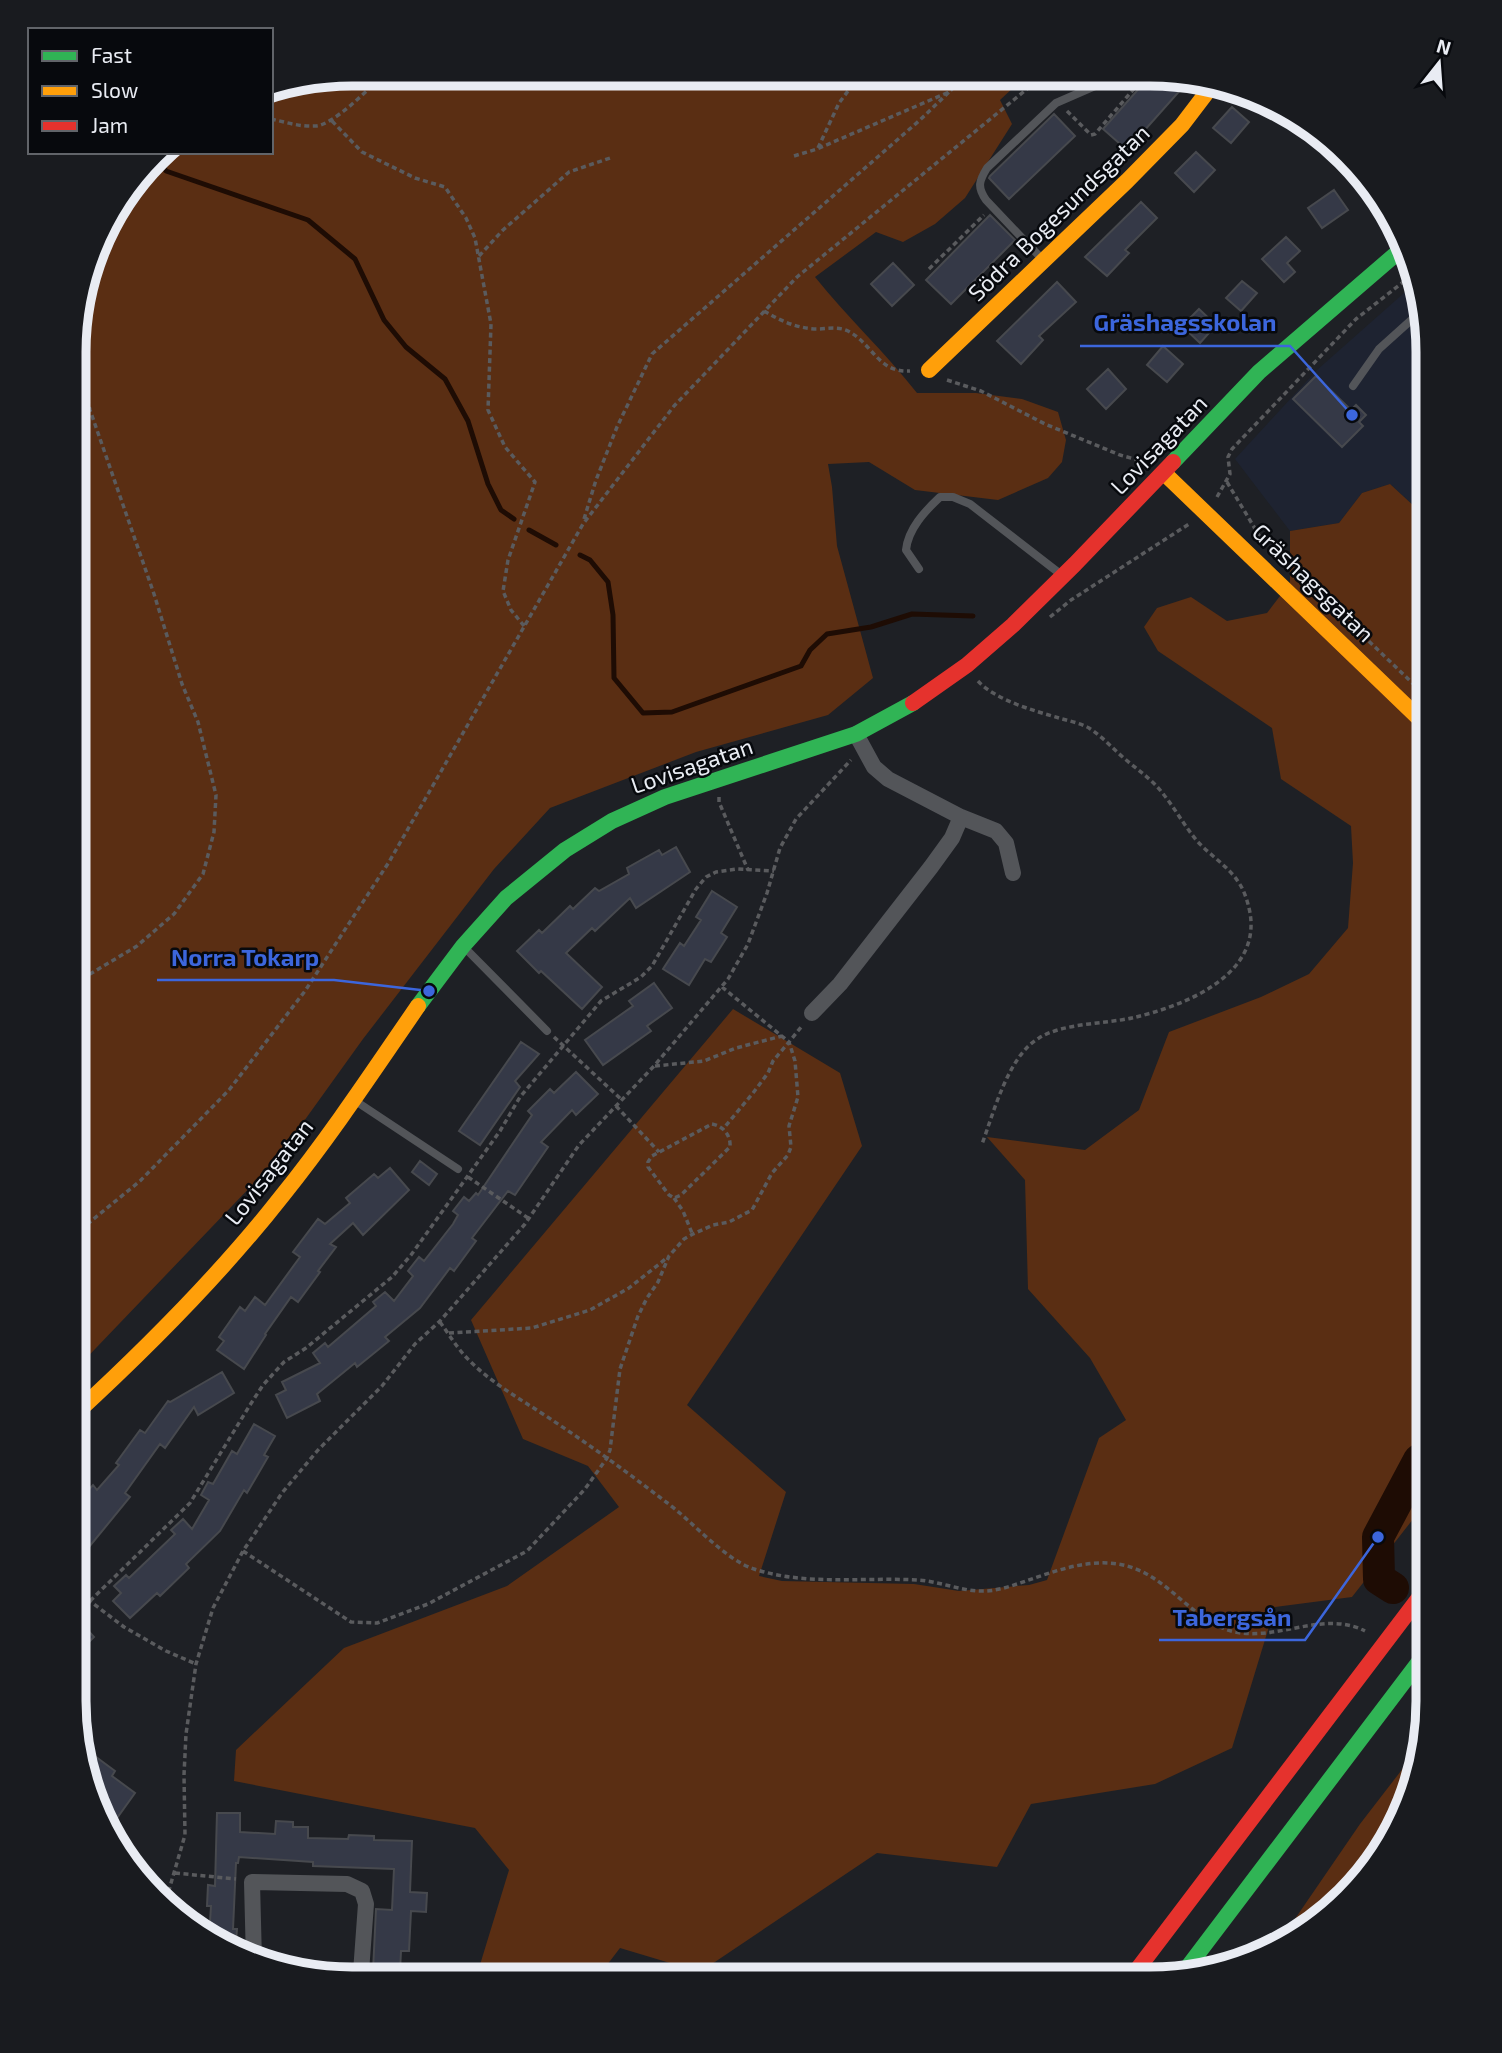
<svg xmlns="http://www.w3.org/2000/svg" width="1502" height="2053" viewBox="0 0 1502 2053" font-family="'Exo 2',sans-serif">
<rect width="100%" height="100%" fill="#1e2025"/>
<path fill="#1e2331" d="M1413,285L1428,351V519L1390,484L1362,493L1339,523L1290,531L1235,459L1317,370Z"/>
<path fill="#5a2e13" d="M352,74L1027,75L1000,100L1012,124L965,198L935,224L903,242L876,232L815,277C847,317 885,352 917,393H976L1022,399L1058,412L1066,440L1062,462L1048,478L998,500L915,490L869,462L828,464L832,487L837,546L873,678L828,715L696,752L550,808L494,869L363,1039L276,1160L74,1371L76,315L111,213L160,152H271V87Z
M1390,484L1428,519V1500L1352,1597L1275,1607L1232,1748L1155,1784L1031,1804L997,1867L877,1853L700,1972L620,1948L597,1978H471L479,1968L509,1870L475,1828L234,1781L236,1750L344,1648L507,1586L619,1507L588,1466L523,1439L471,1320L733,1009L840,1073L862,1146L687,1405L786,1492L759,1576L782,1581L914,1584L959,1591L1029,1585L1047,1580L1099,1438L1126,1420L1090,1358L1028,1289L1025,1180L987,1137L1085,1150L1139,1110L1169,1032L1261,997L1309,974L1348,928L1353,863L1351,826L1281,779L1272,728L1158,651L1144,627L1157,608L1191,597L1227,621L1267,613L1290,583V531L1339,523L1362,493Z
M1424,1741L1414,1791L1381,1856L1333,1911L1273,1951L1360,1824Z"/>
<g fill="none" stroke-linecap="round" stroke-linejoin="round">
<path stroke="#1e0c04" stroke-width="5" d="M157,157L166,171L308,220L355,259L384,320L406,347L445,379L468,421L488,484L501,510L514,519
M529,530L556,545
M580,555L590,560L608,582L613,615L614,678L643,713L672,712L801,666L810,650L827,634L871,627L912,614L973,616"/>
<path stroke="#1e0c04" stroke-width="32" d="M1393,1588L1379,1579L1378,1537L1419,1460L1428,1454"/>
</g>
<path fill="#353947" stroke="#47494e" stroke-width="2" d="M1150,76L1192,77L1127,150L1103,129Z
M1232,107L1249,122L1231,143L1213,128Z
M1054,114L1075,136L1009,199L989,178L990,176Z
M1196,152L1215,170L1194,192L1175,173Z
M1334,190L1348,210L1322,228L1308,208Z
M1141,202L1157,218L1125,250L1129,253L1107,276L1085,257Z
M990,215L1015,240L951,304L926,280Z
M1286,237L1300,251L1287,263L1295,272L1284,282L1262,259Z
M893,263L914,285L892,306L871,284Z
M1242,281L1257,293L1241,311L1226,298Z
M1057,282L1076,302L1039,336L1043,340L1021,364L997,341Z
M1199,309L1216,325L1200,343L1182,326Z
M1163,346L1183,364L1167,382L1147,365Z
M1108,369L1126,389L1106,409L1087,389Z
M1316,376L1351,410L1356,405L1366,415L1359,422L1363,426L1342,447L1293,399Z
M676,847L690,872L636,908L630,898L595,931L592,928L566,953L602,987L582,1009L541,971L539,973L517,951L539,930L542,933L570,906L573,909L595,888L599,891L629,874L627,868L659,850L662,855Z
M712,891L737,907L721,933L727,937L711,962L705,959L689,985L663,969L680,943L684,946L701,920L696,917Z
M654,983L672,1008L647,1026L651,1031L603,1065L585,1040L633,1006L629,1001Z
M521,1042L539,1054L515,1081L520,1087L480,1145L459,1131Z
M576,1072L598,1094L576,1115L572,1110L541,1142L548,1147L515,1195L508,1191L472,1238L476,1241L454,1271L450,1268L420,1308L385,1337L389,1341L357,1367L355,1363L317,1394L320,1401L287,1418L276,1395L286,1390L282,1382L320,1363L313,1353L325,1343L328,1347L376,1306L373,1302L385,1292L394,1301L413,1276L408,1271L419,1257L424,1261L453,1224L458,1215L453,1211L464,1197L469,1201L476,1193L478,1195L532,1115L528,1111L550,1089L554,1093Z
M420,1161L437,1174L429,1185L412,1172Z
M390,1168L409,1190L363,1235L353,1223L330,1244L336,1247L318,1271L320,1272L298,1302L291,1297L265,1334L266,1335L244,1369L217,1350L224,1341L219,1337L240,1307L245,1311L255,1297L265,1305L300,1257L293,1252L318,1219L325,1224L350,1203L346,1198L374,1174L378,1178Z
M222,1372L234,1393L198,1415L194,1407L165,1448L160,1444L125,1493L130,1497L89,1547L74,1533V1506L93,1485L97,1490L119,1465L116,1463L140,1430L145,1433L168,1401L170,1402Z
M254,1424L275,1436L264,1455L268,1457L247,1493L244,1490L220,1531L186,1564L189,1568L160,1596L157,1593L130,1618L113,1601L121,1593L114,1586L126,1575L129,1578L175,1534L171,1530L183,1519L192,1529L209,1500L201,1495L208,1482L213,1484L232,1451L237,1454Z
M83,1625L94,1637L74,1657V1634Z
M84,1748L115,1771L112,1776L135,1793L117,1818L97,1804Z
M217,1813H240V1832L275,1834L276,1821L293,1822V1827H308V1838L348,1839L349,1835L374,1836V1840L412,1841L410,1892L427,1893L426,1912L411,1911L409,1951H401L400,1971H373L376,1909L392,1910L394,1869L313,1866V1862L239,1857L238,1863H236L233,1929H237L235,1953L209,1937L211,1906H207L208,1885L215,1886Z"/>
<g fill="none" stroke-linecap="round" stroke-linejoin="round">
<path stroke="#5a5b5e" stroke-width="3.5" stroke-dasharray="5 3.5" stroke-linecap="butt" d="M1067,111L1091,135L1095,134L1145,76
M271,119C285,122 300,127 315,126C333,126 370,87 385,74
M332,121L362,152L415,178L445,187L466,218L475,238L491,324L488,410L505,447L535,482L508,560L503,591L511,610L524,626
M818,148L839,103L860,75
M794,156L817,149L949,92L967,75
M479,256L503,230L569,172L613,157
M929,269L984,215
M764,311C781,321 796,328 816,329C827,329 838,326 848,331C873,344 878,373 910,371
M947,380L981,391L1045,424L1120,455L1138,460
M1227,482L1260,537
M1217,497L1230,474L1228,457L1232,449L1356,319L1411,276
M584,519L596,480L617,427L652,354L920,120L949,92
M1326,600L1428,698
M1050,617L1071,600L1189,524
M978,681C995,700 1035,711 1059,718C1069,721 1080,723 1089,728C1103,737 1113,749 1125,759C1139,771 1153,780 1164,795C1176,810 1185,827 1198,842C1211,856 1229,867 1239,883C1244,890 1247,900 1249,908C1265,975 1184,1006 1132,1018C1104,1024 1063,1023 1039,1038C1008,1056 994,1112 982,1144
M719,797V802L748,870
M75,983L137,946L174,914L203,874L214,832L216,795L198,722L182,684L154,594L90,410L76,347
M722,987L789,1042L773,1061L768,1073L753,1093L723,1129
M554,1037L622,1100
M655,1066L704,1061L736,1048L782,1036
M616,1106L659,1152
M712,1124C723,1126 731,1135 730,1147L681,1195L674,1198L669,1195L648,1167V1162L652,1156Z
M468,1177L528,1218
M674,1198L683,1211L692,1233
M74,1235L140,1181L229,1090L305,991L389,862L583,524L674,406L797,277L1027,89L1041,76
M440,1322C448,1333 456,1346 465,1356C488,1381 517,1397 546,1416C587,1443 627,1472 666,1502C691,1520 725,1560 754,1569C806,1586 863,1577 917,1580C938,1581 958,1590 979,1591C995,1592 1011,1586 1026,1581C1055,1571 1087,1559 1118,1564C1168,1572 1190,1622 1235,1632C1278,1641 1324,1610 1365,1631
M449,1333L532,1328L590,1310L629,1288L668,1257
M243,1551L351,1622L377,1623L428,1604L527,1551L585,1489L607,1458L610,1450L620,1369L638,1316L647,1298L658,1282L669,1256L684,1239L693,1234L713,1225L729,1222L752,1210L772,1173L788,1155L791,1147L789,1126L798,1097L795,1061L789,1042L802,1026
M74,1589L124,1627L166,1651L196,1664
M90,1601L190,1503L250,1405L263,1385L284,1362L306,1348L392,1277L411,1255L500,1131L520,1097L601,1001L641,977L652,966L696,889L706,877L716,872L737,869L774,871
M175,1873L236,1879
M164,1899L169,1890L185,1835L184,1775L186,1734L196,1664L213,1608L243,1551L282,1493L318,1450L382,1386L415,1344L440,1321L525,1224L579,1145L654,1066L728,979L748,944L767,893L780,848L796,819L851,760"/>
<path stroke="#535559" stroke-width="8" d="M1043,260L986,200C977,187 979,181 987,168L1056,103L1118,76
M1353,386L1379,349L1419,313
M919,569L906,550C908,529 925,511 940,497H953L970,504L1063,576
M465,948L547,1031
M354,1100L458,1169"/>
<path stroke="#535559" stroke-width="16" d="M856,734L874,767L888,779L961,817L996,831L1006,843L1013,873
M812,1013L840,984L931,867L952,838L961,817
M254,1961L252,1882L347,1884L362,1891L366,1904L361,1972L353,1977"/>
<path stroke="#30b455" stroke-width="16" d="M1173,462L1259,372L1404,247
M418,1006L463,946L506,898L565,850L612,821L665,797L856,734L913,703
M1184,1972L1428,1650"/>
<path stroke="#ff9f0a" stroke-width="16" d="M929,370L1127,181L1182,125L1214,83
M1164,473L1428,727
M74,1415C148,1347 220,1275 282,1196C331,1135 374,1070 418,1006"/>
<path stroke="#e5322d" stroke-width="16" d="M913,703L967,665L1013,625L1075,564L1173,462
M1130,1979L1428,1586"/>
</g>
<g text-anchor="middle" stroke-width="5" stroke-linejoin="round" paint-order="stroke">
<g font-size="23" fill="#e9ecf3" stroke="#07090d">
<text transform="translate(1059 213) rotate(-44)" y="8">Södra Bogesundsgatan</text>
<text transform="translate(1159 445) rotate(-46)" y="8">Lovisagatan</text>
<text transform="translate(1313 583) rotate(44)" y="8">Gräshagsgatan</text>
<text transform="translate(692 766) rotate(-19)" y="8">Lovisagatan</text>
<text transform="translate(269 1172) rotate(-52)" y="8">Lovisagatan</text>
</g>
</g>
<path d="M0 0H1502V2053H0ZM352 86H1150A266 266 0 0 1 1416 352V1701A266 266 0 0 1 1150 1967H352A266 266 0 0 1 86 1701V352A266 266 0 0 1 352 86Z" fill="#191b1f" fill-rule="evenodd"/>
<path fill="none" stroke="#e9ecf3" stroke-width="9" d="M352 86H1150A266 266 0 0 1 1416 352V1701A266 266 0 0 1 1150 1967H352A266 266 0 0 1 86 1701V352A266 266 0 0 1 352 86Z"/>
<path fill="none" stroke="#3c66dc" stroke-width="2.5" d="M1352 415L1290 346H1080M429 991L334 980H157M1378 1537L1305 1640H1159"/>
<g fill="#3c66dc" stroke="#07090d" stroke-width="2.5">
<circle cx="1352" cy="415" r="7"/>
<circle cx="429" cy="991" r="7"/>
<circle cx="1378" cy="1537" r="7"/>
</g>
<g font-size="24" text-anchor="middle" font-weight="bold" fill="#3c66dc" stroke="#07090d" stroke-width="5" stroke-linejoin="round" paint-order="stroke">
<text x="1185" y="331">Gräshagsskolan</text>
<text x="245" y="966">Norra Tokarp</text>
<text x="1232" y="1626">Tabergsån</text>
</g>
<rect x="28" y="28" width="245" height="126" fill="#07090d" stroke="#616469" stroke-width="2"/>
<rect x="42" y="51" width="35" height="10" fill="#30b455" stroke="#616469" stroke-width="2"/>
<text x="91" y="63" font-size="21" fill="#e9ecf3">Fast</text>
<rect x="42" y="86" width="35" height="10" fill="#ff9f0a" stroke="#616469" stroke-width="2"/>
<text x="91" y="98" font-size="21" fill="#e9ecf3">Slow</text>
<rect x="42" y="121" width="35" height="10" fill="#e5322d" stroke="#616469" stroke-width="2"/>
<text x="91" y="133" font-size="21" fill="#e9ecf3">Jam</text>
<g transform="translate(1439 63) rotate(17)" stroke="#07090d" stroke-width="5" paint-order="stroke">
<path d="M0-5L12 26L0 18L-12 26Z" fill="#e9ecf3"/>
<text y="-10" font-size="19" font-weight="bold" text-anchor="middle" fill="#e9ecf3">N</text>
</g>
</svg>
